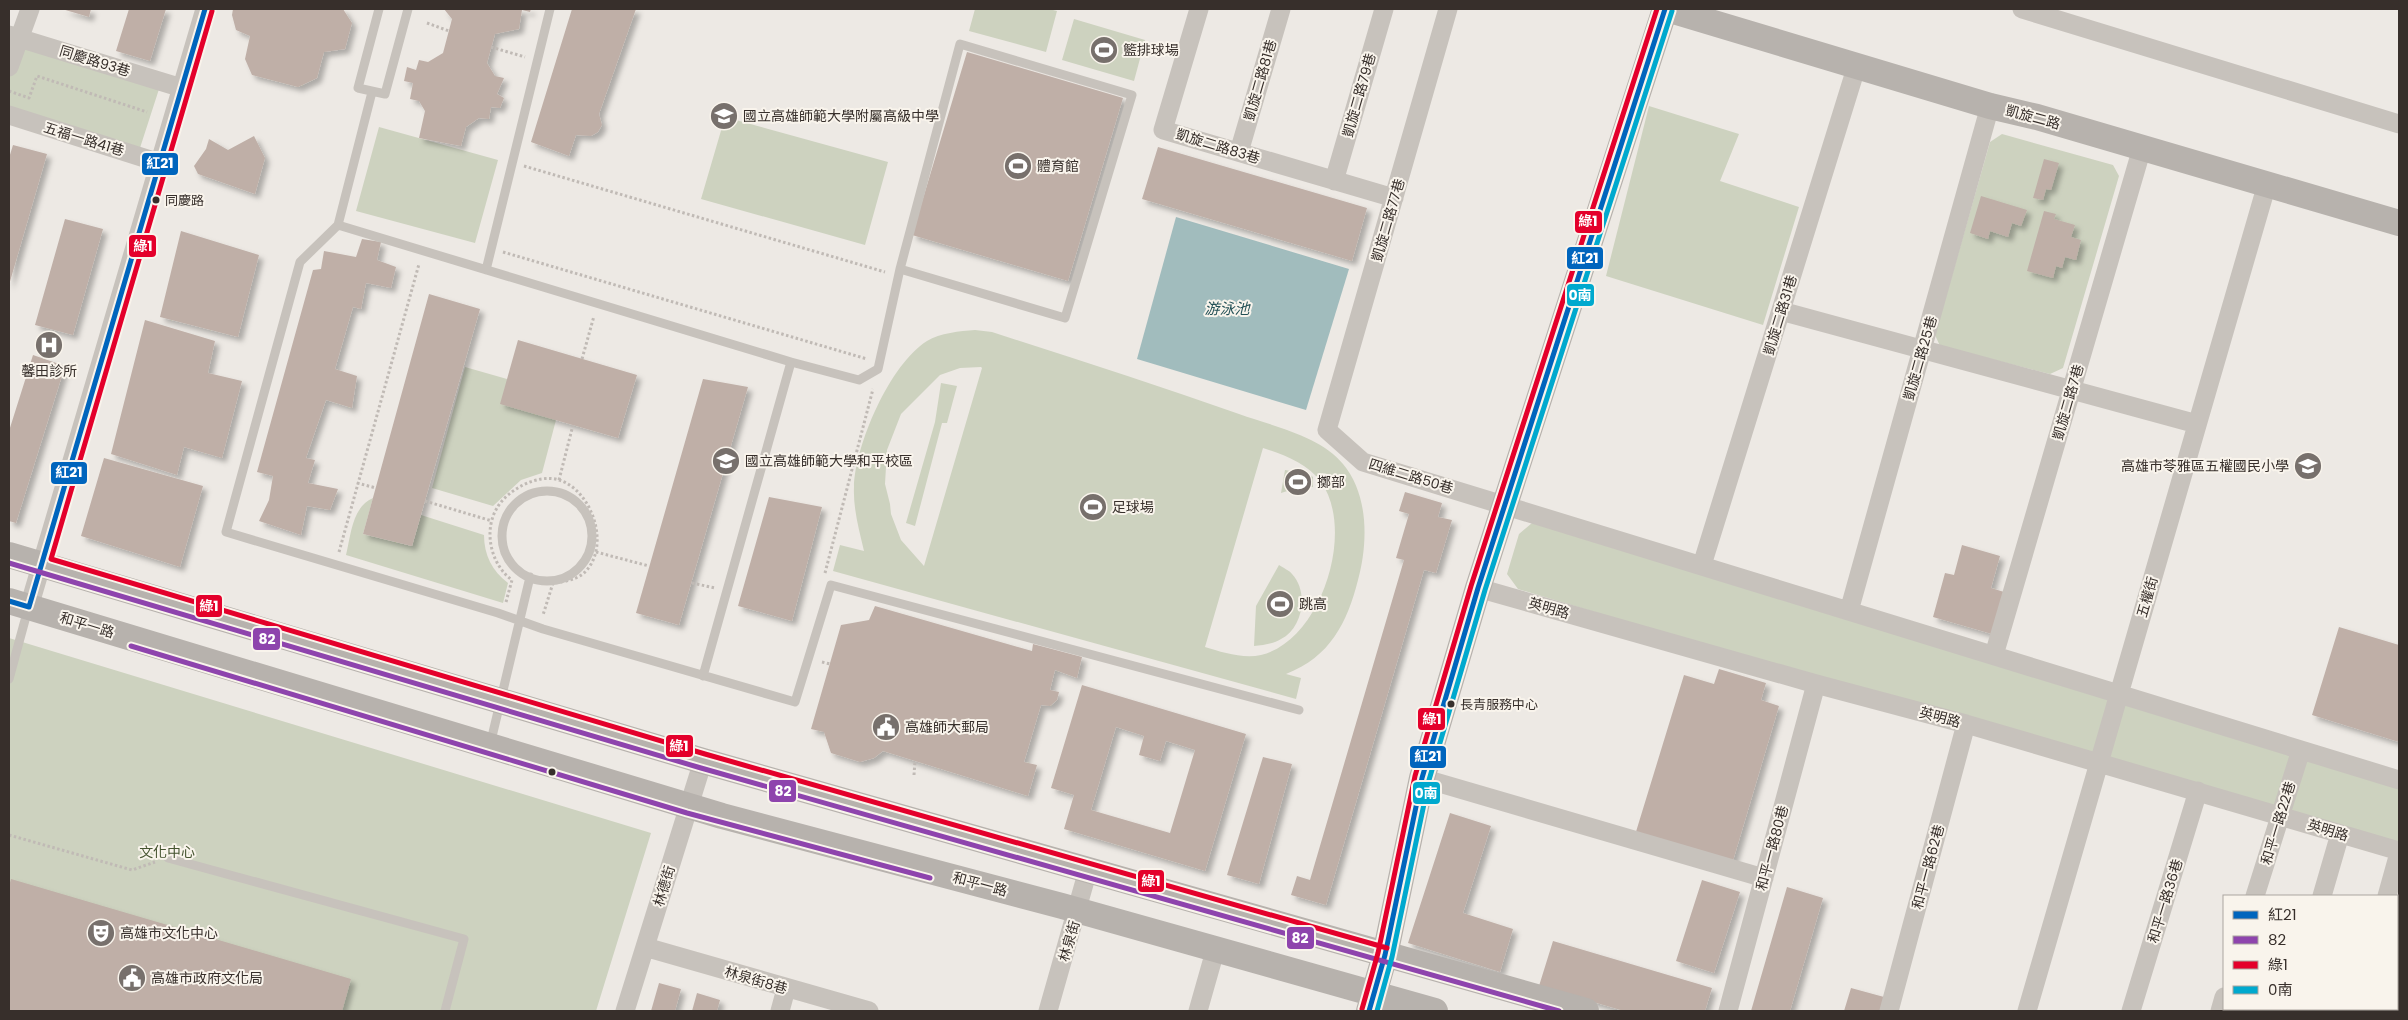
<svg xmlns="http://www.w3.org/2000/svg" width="2408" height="1020" viewBox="0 0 2408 1020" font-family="Poppins,'Noto Sans TC',sans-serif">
<defs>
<filter id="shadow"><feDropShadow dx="4.5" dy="4.5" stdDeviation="2.5" flood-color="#0004"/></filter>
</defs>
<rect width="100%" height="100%" fill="#ede9e4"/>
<path fill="#cdd2bf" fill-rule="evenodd" d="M975,9H1049L1057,11L1046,52L969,31Z
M1074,19L1145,40L1134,81L1062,60Z
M9,40L160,86L139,151L9,110Z
M1649,106L1739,134L1720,181L1799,207L1763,325L1606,276Z
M725,117L888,162L865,245L701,199Z
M379,127L498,160L475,243L356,211Z
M2002,134L2113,165L2119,176L2063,368L2050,374L1940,346L1935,335L1990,142Z
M975,330L992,332C1074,359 1157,385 1239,414C1272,426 1321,436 1343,464C1369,495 1368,543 1358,580C1347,623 1330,657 1286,674L1301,678L1296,699L833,571L840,545L864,551C859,530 853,508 854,487C855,445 890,364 927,341C940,333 960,331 975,330ZM981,367L982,368L924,566L901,540L891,514L890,504L885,484L887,450L901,414L940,375L960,368ZM1263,448C1284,455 1307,463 1321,482C1356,531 1321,641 1261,655C1243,659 1221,652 1205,647Z
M465,367L507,379L556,420L542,473L521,480L493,506L432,488Z
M941,383L957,386L947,423H942L915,526L906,523L935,422Z
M1285,470L1296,472L1304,470L1313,477V487L1297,488L1281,493Z
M373,498L363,534L412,546L421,515L484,535C484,555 492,571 508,583L503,603L346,555C351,535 352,507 373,498Z
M1532,523L2399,789V854L1518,589L1507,574L1519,534Z
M1279,565C1283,568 1289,570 1292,574C1309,592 1303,628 1281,639C1273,644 1263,645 1254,646L1256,606Z
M9,638L651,833L596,1011H9Z"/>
<path fill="#a1bcbd" d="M1176,217L1349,269L1306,410L1137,359Z"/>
<path fill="#bfafa7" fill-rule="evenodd" filter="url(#shadow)" d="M62,9H91L89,17Z
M129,9H166L150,61L116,51Z
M233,9H343L352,23L345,49L324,52L317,78L298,87L252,75L245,59L250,36L236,30L232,15Z
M444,9H531L530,12L522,10L519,29L495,34L487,63L495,76L504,78L497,94L504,98L500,108L491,107L489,119L479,118L466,127L461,146L419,138L425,111L419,101L410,99L413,83L404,81L407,67L416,70L419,60L428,62L443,53L452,19Z
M572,9H636L599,114L602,125L598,132L591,136L576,135L569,156L531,142Z
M967,52L1123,98L1068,281L912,235Z
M254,136L265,158L255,194L198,174L194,166L206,149L209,139L228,150Z
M13,145L47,154L9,285V158Z
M1158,147L1367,208L1352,261L1142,199Z
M2044,159L2059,163L2051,190L2046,189L2043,200L2033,198Z
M1981,196L2027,210L2021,226L2012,223L2008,237L1990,231L1988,239L1970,233Z
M2044,211L2056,214L2054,219L2075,225L2071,237L2081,240L2076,260L2065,257L2062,268L2056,266L2053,278L2027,271Z
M65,219L103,229L73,335L35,325Z
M181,231L259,255L238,337L160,317Z
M362,239L381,242L377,260L396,267L391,288L366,283L361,309L353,307L335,369L357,376L352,408L326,400L306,458L315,460L308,483L338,489L330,510L307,506L301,535L259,521L269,500L273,476L257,472L313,270L321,269L324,251L356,257Z
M429,294L480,309L412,546L363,534Z
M145,320L215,341L208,373L242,381L222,458L184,447L177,475L111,454Z
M518,340L637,375L618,438L500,404Z
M33,355L65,366L16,523L9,521V431Z
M703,379L748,387L679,625L636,613Z
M104,458L203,486L180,567L81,536Z
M1405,492L1442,503L1438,517L1452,520L1436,573L1424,570L1326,905L1291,895L1297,876L1310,880L1404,560L1396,558L1409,514L1399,511Z
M769,497L822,507L792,621L738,606Z
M1962,545L2000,556L1991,588L2004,592L1992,634L1933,617L1945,573L1954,575Z
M875,606L1032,651L1033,644L1082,657L1077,678L1055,670L1050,690L1059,692L1057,700L1050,706L1041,705L1024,762L1037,765L1028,796L883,751L874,758L860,762L831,753L824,732L811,729L841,625L869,620Z
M2339,627L2399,645V742L2312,715Z
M1719,669L1766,683L1761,700L1779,706L1732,864L1635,835L1684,675L1714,684Z
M1082,685L1246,734L1205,871L1064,829L1074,795L1051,788ZM1116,727L1144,736L1139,755L1160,761L1166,741L1195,750L1170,833L1091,810Z
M1263,757L1292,764L1259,884L1227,875Z
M1450,813L1491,826L1463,913L1513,929L1500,972L1408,943Z
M11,879L351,979L342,1011H9V886Z
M1702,880L1740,892L1714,973L1676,961Z
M1787,887L1823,898L1790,1011H1751Z
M1553,941L1712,988L1705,1011H1624L1539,986Z
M659,983L681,989L675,1011H651Z
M1851,988L1884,997L1880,1011H1844Z
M697,993L720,1000L717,1011H692Z"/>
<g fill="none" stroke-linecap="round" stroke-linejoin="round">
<path stroke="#c0bab5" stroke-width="3" stroke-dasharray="2.5 2.5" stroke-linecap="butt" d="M427,23L449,31
M491,47L525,57
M9,91L29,98L37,76L147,112
M524,166L885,272
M503,252L867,359
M582,359L594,316
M559,480L573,425
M357,483L376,488
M425,501L492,521
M339,552L419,264
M596,552L649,566
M825,573L873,389
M692,583L715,588
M506,602L512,580C491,565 483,531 497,508C507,490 538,473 559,480C592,490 611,546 585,572C577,580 563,582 553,583L543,615
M822,662L830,664
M914,775L915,761
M9,835L132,870L155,862"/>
<path stroke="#c7c2bc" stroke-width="9" d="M379,9L358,88L385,94L408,9
M372,92L338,225L300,262L226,532L498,613L543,629L795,702L831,585L1299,710
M338,225L791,362L703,676
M486,270L550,9
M791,362L859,380L878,369L900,269L960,44L1132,95L1065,318L900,269
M502 536a45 45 0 1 1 90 0a45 45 0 1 1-90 0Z
M9,679L28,609
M490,745L530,577
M168,858L464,939L445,1011"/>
<path stroke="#c7c2bc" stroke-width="19" d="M1199,9L1163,130L1394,198
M1448,9L1327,430L1363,462L2399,780
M2022,9L2399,124
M9,35L182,88
M9,67L30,9
M9,115L160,163
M1239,152L1281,9
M1334,181L1384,9
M1781,311L2197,424
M1702,565L1857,65
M1478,588L1816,684L1966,724L2399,851
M29,607L205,9
M1849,611L1990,106
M1994,655L2142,148
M1422,778L1764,878
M2255,896L2301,750
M2322,896L2340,834
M2387,896L2399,853
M645,947L869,1011
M625,1011L703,761
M780,1011L786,989
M1048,1011L1088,870
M1198,1011L1215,951
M1728,1011L1816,684
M1889,1011L1966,724
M2027,1011L2267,184
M2131,1011L2198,791
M2220,1011L2224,997
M2289,1011L2290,1009
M2353,1011L2354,1009
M2397,1011L2399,1006"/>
<path stroke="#b7b2ad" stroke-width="26" d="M1667,9L1990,106L2037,117L2399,223
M9,555L703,761L1586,1011
M9,601L722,816L1062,906L1435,1011
M1369,1011L1385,955L1422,778L1478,588L1665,9"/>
<defs>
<path id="bus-1" d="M9,601L29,607L205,9
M1369,1011L1385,955L1422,778L1478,588L1665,9"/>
<path id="bus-2" d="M9,563L701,768L1559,1011
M131,646L687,813L930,878"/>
<path id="bus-3" d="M212,11L51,559L705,754L1387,948
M1362,1009L1378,953L1415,776L1471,586L1657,9"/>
<path id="bus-4" d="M1377,1011L1392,957L1429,780L1485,590L1672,11"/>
</defs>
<use href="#bus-1" stroke="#f9f4ec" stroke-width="9"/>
<use href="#bus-2" stroke="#f9f4ec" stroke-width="9"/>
<use href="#bus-3" stroke="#f9f4ec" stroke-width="9"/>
<use href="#bus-4" stroke="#f9f4ec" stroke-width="9"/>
<use href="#bus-1" stroke="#0065bd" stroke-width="5"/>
<use href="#bus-2" stroke="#8e44ad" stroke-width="5"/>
<use href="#bus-3" stroke="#e4002b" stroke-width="5"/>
<use href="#bus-4" stroke="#00a9ce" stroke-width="5"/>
</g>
<defs>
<symbol id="stadium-disc" viewBox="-11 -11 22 22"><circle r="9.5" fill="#77706c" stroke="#f9f4ec"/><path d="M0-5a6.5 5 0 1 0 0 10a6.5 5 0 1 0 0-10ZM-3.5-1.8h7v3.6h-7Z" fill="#fff"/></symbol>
<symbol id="school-disc" viewBox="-11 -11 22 22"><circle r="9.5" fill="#77706c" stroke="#f9f4ec"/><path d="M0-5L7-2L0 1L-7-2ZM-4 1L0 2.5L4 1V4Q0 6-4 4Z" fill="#fff"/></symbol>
<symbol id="hospital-disc" viewBox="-11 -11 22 22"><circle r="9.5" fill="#77706c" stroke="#f9f4ec"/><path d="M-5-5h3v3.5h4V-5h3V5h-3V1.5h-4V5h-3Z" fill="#fff"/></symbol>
<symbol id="university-disc" viewBox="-11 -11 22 22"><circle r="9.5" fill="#77706c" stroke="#f9f4ec"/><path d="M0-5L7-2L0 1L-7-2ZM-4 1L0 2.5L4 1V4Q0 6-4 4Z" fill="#fff"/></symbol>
<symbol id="civic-disc" viewBox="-11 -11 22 22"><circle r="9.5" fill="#77706c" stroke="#f9f4ec"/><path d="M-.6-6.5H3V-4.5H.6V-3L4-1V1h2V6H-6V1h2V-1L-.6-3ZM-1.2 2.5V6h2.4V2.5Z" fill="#fff"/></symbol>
<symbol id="theatre-disc" viewBox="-11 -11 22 22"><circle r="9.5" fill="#77706c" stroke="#f9f4ec"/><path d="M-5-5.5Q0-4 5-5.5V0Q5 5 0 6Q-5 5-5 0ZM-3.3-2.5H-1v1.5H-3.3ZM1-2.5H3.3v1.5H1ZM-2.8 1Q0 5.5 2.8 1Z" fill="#fff"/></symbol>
</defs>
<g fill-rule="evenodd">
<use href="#stadium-disc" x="1088" y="34" width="32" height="32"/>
<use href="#school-disc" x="708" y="100" width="32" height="32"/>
<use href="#stadium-disc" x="1002" y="150" width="32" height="32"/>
<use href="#hospital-disc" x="33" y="329" width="32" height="32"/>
<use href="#university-disc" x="710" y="445" width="32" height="32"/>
<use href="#school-disc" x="2292" y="450" width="32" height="32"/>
<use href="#stadium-disc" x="1282" y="466" width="32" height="32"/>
<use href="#stadium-disc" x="1077" y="491" width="32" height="32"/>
<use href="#stadium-disc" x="1264" y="588" width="32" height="32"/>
<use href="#civic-disc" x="870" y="711" width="32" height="32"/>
<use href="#theatre-disc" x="85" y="917" width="32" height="32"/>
<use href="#civic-disc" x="116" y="962" width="32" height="32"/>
</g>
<g fill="#372f2b" stroke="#f9f4ec" stroke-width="2">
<circle cx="156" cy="200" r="4.5"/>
<circle cx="1451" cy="704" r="4.5"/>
<circle cx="552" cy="772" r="4.5"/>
</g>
<g text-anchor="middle" stroke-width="4" stroke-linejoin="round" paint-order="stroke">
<g font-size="13" fill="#372f2b" stroke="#f9f4ec" text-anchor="start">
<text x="165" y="205">同慶路</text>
<text x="1460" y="709">長青服務中心</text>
</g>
<g font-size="14" fill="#372f2b" stroke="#f9f4ec" text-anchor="start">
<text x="1123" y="55">籃排球場</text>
<text x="743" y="121">國立高雄師範大學附屬高級中學</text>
<text x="1037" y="171">體育館</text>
<text x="49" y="376" text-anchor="middle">馨田診所</text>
<text x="745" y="466">國立高雄師範大學和平校區</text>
<text x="2289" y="471" text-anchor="end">高雄市苓雅區五權國民小學</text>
<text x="1317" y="487">擲部</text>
<text x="1112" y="512">足球場</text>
<text x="1299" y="609">跳高</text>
<text x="905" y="732">高雄師大郵局</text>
<text x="120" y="938">高雄市文化中心</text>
<text x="151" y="983">高雄市政府文化局</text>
</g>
<g font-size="14" fill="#372f2b" stroke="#f9f4ec">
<text transform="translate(95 61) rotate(17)" y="5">同慶路93巷</text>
<text transform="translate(1260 80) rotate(-74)" y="5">凱旋二路81巷</text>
<text transform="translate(1359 95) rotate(-74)" y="5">凱旋二路79巷</text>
<text transform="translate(2033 117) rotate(15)" y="5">凱旋二路</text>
<text transform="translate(84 139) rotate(17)" y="5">五福一路41巷</text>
<text transform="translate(1218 146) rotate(17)" y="5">凱旋二路83巷</text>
<text transform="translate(1388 220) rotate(-74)" y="5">凱旋二路77巷</text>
<text transform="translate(1780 315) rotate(-73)" y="5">凱旋二路31巷</text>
<text transform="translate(1920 358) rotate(-74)" y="5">凱旋二路25巷</text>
<text transform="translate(2068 402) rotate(-74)" y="5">凱旋二路7巷</text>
<text transform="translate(1411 476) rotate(17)" y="5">四維二路50巷</text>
<text transform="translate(2147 597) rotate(-74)" y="5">五權街</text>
<text transform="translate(1549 608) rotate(16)" y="5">英明路</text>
<text transform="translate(87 625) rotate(17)" y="5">和平一路</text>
<text transform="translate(1940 717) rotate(15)" y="5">英明路</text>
<text transform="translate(2278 823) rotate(-73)" y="5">和平一路22巷</text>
<text transform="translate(2328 830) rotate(17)" y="5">英明路</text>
<text transform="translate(1772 848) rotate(-75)" y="5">和平一路80巷</text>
<text transform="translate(1928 867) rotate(-75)" y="5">和平一路62巷</text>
<text transform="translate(980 884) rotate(15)" y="5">和平一路</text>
<text transform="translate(664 886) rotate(-73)" y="5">林德街</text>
<text transform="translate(2165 901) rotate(-73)" y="5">和平一路36巷</text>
<text transform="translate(1069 941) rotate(-74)" y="5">林泉街</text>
<text transform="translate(756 980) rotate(16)" y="5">林泉街8巷</text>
</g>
<g font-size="14" fill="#455430" stroke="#f9f4ec">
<text x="167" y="857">文化中心</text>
</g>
<g font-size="15" font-style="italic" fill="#235056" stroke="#f9f4ec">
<text x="1227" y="314">游泳池</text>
</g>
</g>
<g stroke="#f9f4ec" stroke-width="2">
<rect x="141" y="152" width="38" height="24" rx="5" fill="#0065bd"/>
<rect x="1574" y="210" width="29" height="24" rx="5" fill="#e4002b"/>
<rect x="128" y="234" width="29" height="24" rx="5" fill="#e4002b"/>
<rect x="1566" y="246" width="38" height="24" rx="5" fill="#0065bd"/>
<rect x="1566" y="283" width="29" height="24" rx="5" fill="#00a9ce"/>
<rect x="50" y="461" width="38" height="24" rx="5" fill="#0065bd"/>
<rect x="195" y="594" width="28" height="24" rx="5" fill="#e4002b"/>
<rect x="252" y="627" width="29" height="24" rx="5" fill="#8e44ad"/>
<rect x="1417" y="707" width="29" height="24" rx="5" fill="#e4002b"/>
<rect x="665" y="734" width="29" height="24" rx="5" fill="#e4002b"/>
<rect x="1409" y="745" width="38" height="24" rx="5" fill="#0065bd"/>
<rect x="768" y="779" width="29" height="24" rx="5" fill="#8e44ad"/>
<rect x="1412" y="781" width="29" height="24" rx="5" fill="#00a9ce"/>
<rect x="1137" y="869" width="28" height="24" rx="5" fill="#e4002b"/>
<rect x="1286" y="926" width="29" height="24" rx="5" fill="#8e44ad"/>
</g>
<g font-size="14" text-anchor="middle" font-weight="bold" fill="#fff">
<text x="160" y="168">紅21</text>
<text x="1588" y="226">綠1</text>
<text x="143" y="251">綠1</text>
<text x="1585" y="263">紅21</text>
<text x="1580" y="300">0南</text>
<text x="69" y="477">紅21</text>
<text x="209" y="611">綠1</text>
<text x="267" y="644">82</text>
<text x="1432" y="724">綠1</text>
<text x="679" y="751">綠1</text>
<text x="1428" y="761">紅21</text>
<text x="783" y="796">82</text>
<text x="1426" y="798">0南</text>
<text x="1151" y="886">綠1</text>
<text x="1300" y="943">82</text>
</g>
<rect width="2408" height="1020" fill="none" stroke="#372f2b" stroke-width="20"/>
<rect x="2223" y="895" width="175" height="115" fill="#f9f4ec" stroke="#aba59f"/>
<rect x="2233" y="911" width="25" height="8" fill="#0065bd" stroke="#aba59f"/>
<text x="2268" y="920" font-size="15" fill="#372f2b">紅21</text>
<rect x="2233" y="936" width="25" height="8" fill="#8e44ad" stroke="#aba59f"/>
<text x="2268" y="945" font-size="15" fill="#372f2b">82</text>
<rect x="2233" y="961" width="25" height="8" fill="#e4002b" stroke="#aba59f"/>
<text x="2268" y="970" font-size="15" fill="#372f2b">綠1</text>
<rect x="2233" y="986" width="25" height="8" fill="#00a9ce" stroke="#aba59f"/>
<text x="2268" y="995" font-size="15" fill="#372f2b">0南</text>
</svg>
